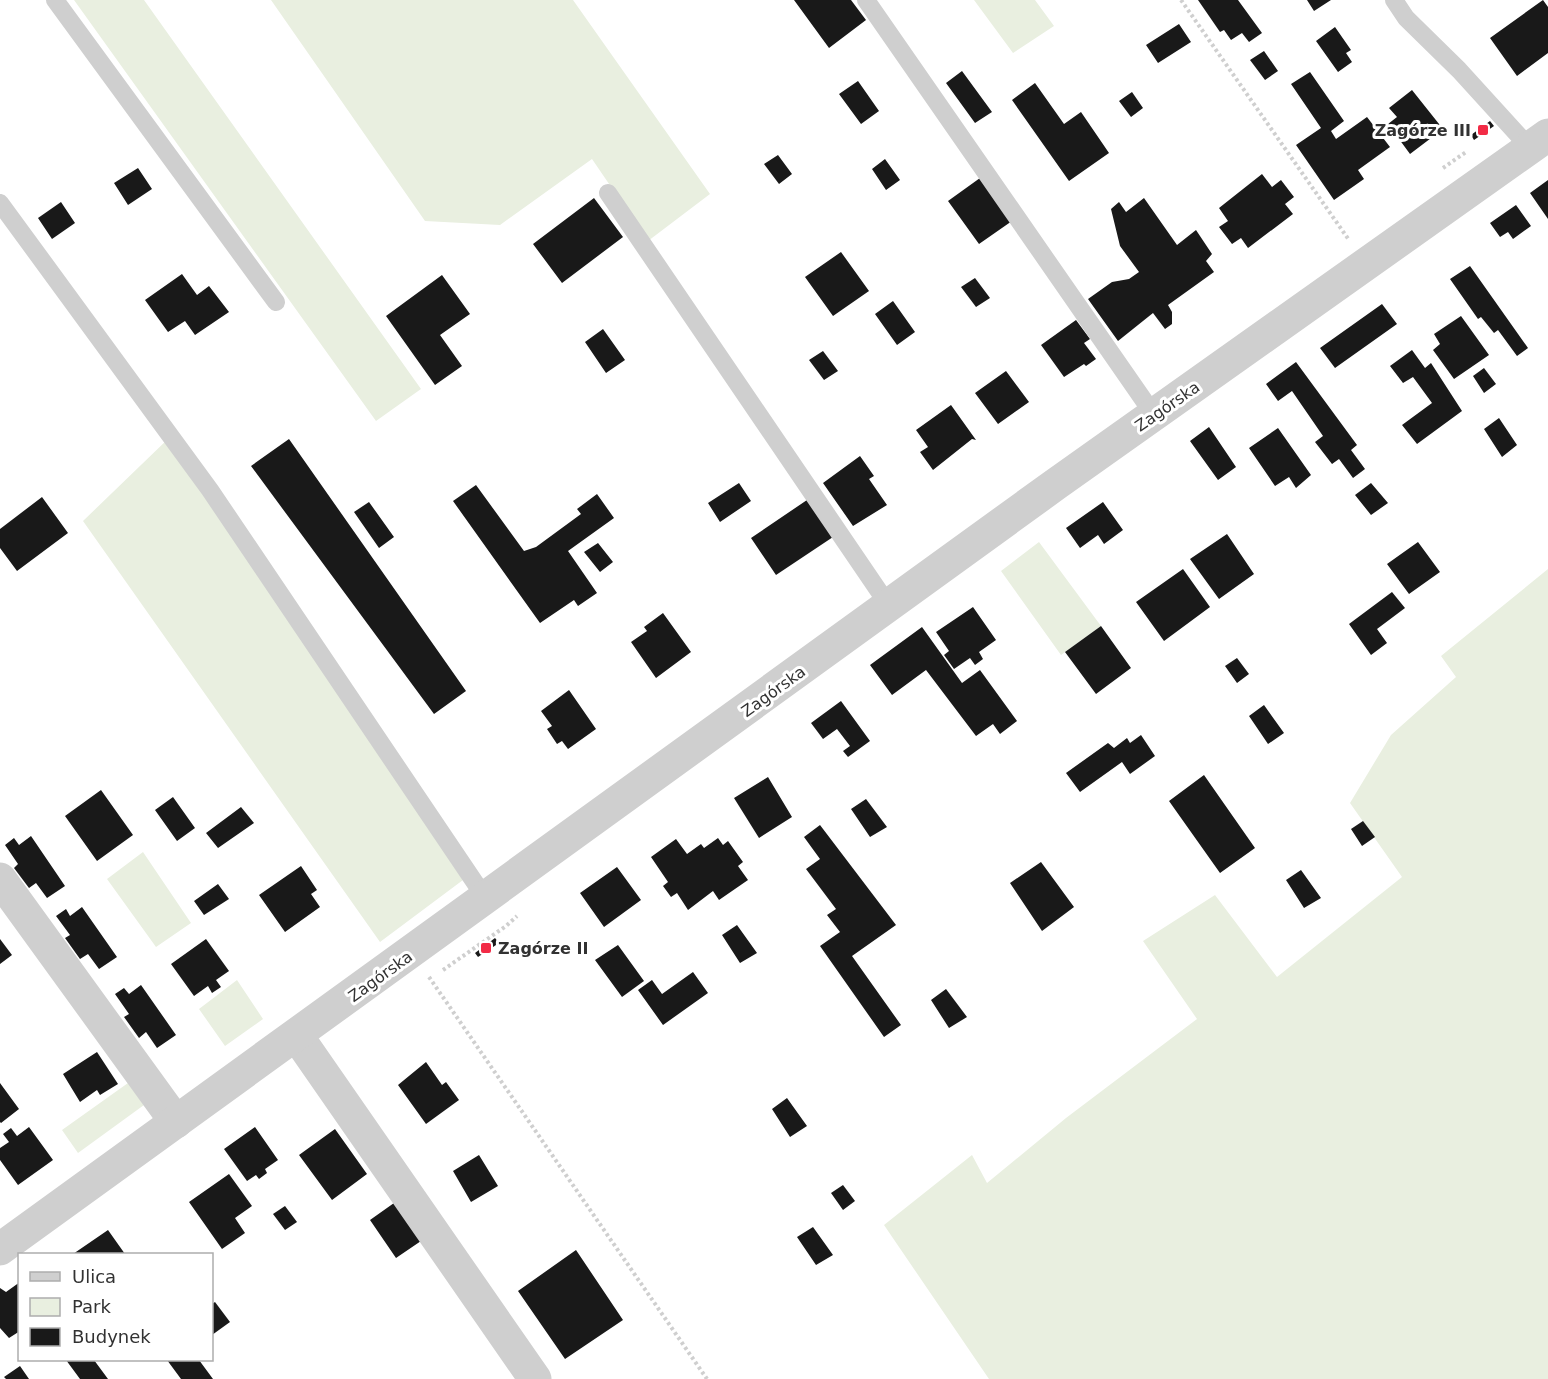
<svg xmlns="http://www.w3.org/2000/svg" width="1548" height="1379" viewBox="0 0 1548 1379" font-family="'DejaVu Sans',sans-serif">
<rect width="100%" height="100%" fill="#fff"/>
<path fill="#e9efe0" d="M74,0H144L421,389L376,421Z
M271,0H573L710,194L648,241L592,159L500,225L425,221Z
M974,0H1035L1054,26L1013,53Z
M170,437L213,507L463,880L380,942L83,521Z
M1039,542L1101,626L1061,655L1001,571Z
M1548,569V1379H989L884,1225L972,1155L987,1183L1066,1118L1197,1019L1143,941L1215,895L1277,977L1402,877L1350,803L1391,735L1456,677L1441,656Z
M143,852L191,923L156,947L107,879Z
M237,980L263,1019L225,1046L199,1009Z
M128,1083L144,1105L78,1153L62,1130Z"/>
<path fill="#191919" d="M794,0H851L866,20L829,48Z
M1198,0H1238L1262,33L1249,42L1242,33L1231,40L1224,30L1220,32Z
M1307,0H1331L1314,11Z
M1543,0L1548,7V53L1517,76L1490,38Z
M1179,24L1191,42L1158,63L1146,45Z
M1335,27L1351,50L1346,53L1352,62L1338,72L1316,41Z
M1264,51L1278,71L1265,80L1250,60Z
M962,71L992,112L975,123L946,83Z
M1310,72L1344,121L1331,131L1336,139L1367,117L1390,147L1358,170L1364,179L1334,200L1296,145L1321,128L1291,84Z
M858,81L879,111L861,124L839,94Z
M1035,83L1064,124L1081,112L1109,153L1069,181L1012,100Z
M1412,90L1443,129L1410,154L1388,124L1397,117L1389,108Z
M1132,92L1143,108L1131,117L1119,101Z
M1490,121L1494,126L1474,140L1471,135Z
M778,155L792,174L779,184L764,164Z
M885,159L900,180L886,190L872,169Z
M138,168L152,189L128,205L114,183Z
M1262,174L1272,187L1281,180L1294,197L1285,204L1293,214L1248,248L1241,238L1232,244L1219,227L1228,221L1219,208Z
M980,178L1012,221L979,244L948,201Z
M1548,180V219L1530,193Z
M594,198L623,237L562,283L533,244Z
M1144,198L1177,245L1196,230L1212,254L1206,261L1214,272L1168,305L1172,312V324L1165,329L1153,313L1118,341L1088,299L1112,282L1129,279L1139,272L1120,246L1111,209L1119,202L1126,212Z
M61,202L75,223L52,239L38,218Z
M1516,205L1531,226L1513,239L1508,232L1500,237L1490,223Z
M841,252L869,291L833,316L805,277Z
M1470,266L1528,348L1517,356L1498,330L1494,333L1481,317L1478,319L1450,279Z
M182,274L197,295L209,286L229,312L195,335L185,321L168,332L145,300Z
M442,275L470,314L440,335L462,366L435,385L386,316Z
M975,278L990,298L976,307L961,287Z
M893,301L915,332L897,345L875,314Z
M1382,304L1397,324L1335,368L1320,348Z
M1461,316L1489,355L1454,379L1433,350L1440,344L1434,334Z
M1076,320L1090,339L1084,343L1096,359L1086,366L1084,364L1064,377L1041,345Z
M603,329L625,360L606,373L585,342Z
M1412,350L1425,368L1431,363L1462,411L1417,444L1402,425L1432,403L1413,377L1403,383L1390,366Z
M823,351L838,371L824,380L809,360Z
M1296,362L1357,445L1351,450L1365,469L1353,478L1339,459L1332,464L1315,442L1323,436L1292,391L1278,401L1266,384Z
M1484,368L1496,384L1484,393L1473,376Z
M1006,371L1029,402L998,424L975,393Z
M951,405L976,440L972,439L933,470L920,452L928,447L916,430Z
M1499,418L1517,445L1502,457L1484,429Z
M1209,427L1236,467L1218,480L1190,441Z
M1278,428L1311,475L1296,488L1289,477L1275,486L1249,448Z
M289,439L466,691L434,714L251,466Z
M860,456L874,476L869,479L887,505L853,526L823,483Z
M739,483L751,501L720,522L708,503Z
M1371,483L1388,503L1371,515L1355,495Z
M476,485L524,551L536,547L581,514L577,509L597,494L614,518L568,551L597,593L578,606L574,600L540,623L453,501Z
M42,497L68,533L17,571L0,548V529Z
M807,500L833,537L776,575L751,538Z
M369,502L394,537L379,548L354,512Z
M1103,502L1123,530L1104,544L1098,535L1080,548L1066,528Z
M1227,534L1254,574L1219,599L1190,559Z
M1418,542L1440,572L1409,594L1387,564Z
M598,543L613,562L600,572L584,552Z
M1183,569L1210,607L1164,641L1136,602Z
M1392,592L1405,608L1377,629L1387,643L1371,655L1349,624Z
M973,607L996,640L979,652L983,659L975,665L970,658L954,669L944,655L949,651L936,632Z
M663,613L691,652L656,678L631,642L647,631L644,627Z
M1101,626L1131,668L1096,694L1065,652Z
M922,627L962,683L980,670L1017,721L1000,734L993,724L976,736L926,670L892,695L870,665Z
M1237,658L1249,674L1237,683L1225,666Z
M569,690L596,729L568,749L562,741L557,744L547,729L552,726L541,711Z
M841,701L870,741L848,757L843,751L850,746L837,729L823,739L811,723Z
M1264,705L1284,733L1268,744L1249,716Z
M1141,735L1155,756L1130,774L1122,762L1080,792L1066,773L1108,743L1114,748L1127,738L1130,743Z
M1204,775L1255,848L1220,873L1169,801Z
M768,777L792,817L759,838L734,798Z
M101,790L133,835L97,861L65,816Z
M173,797L195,828L177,841L155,810Z
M866,799L887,827L870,837L851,809Z
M241,807L254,823L218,848L206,833Z
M1363,821L1375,837L1362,846L1351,829Z
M820,825L896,925L852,956L901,1025L884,1037L820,946L840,932L827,915L836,909L806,869L820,859L804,837Z
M31,836L65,886L47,898L36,883L29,888L14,868L18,864L5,845L14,838L19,845Z
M718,838L723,845L728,841L743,862L738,866L748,880L719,900L713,891L688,910L677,893L671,897L663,886L668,882L651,857L676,839L687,854L701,844L704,848Z
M1041,862L1074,907L1042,931L1010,883Z
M301,866L317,890L311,894L320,907L285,932L259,895Z
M617,867L641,900L604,927L580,893Z
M1301,870L1321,898L1304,908L1286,880Z
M218,884L229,899L204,915L194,901Z
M82,907L117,957L99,969L88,954L80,959L65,938L70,935L56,916L66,909L70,916Z
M737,925L757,953L740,963L722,935Z
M495,938L499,943L478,957L475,953Z
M0,939L12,955L0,964Z
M206,939L229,971L216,980L221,987L212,993L208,986L194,996L171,964Z
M618,945L644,981L622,997L595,960Z
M693,972L708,993L663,1025L638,990L652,980L662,994Z
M141,985L176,1035L157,1048L146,1032L139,1038L124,1017L129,1014L115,994L124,988L129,994Z
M946,989L967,1017L949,1028L931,1000Z
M97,1052L118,1084L100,1095L97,1090L80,1102L63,1074Z
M426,1062L442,1085L446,1082L459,1100L426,1124L398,1085Z
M0,1083L19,1109L1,1123L0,1122Z
M787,1098L807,1126L790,1137L772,1109Z
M29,1127L53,1160L18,1185L0,1160V1148L9,1142L3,1134L11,1128L17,1136Z
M255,1127L278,1160L265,1169L267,1173L259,1179L256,1175L247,1181L224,1149Z
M335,1129L367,1174L332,1200L299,1155Z
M479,1155L498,1186L471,1202L453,1171Z
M229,1174L252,1206L235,1218L245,1233L222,1249L189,1202Z
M843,1185L855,1201L843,1210L831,1193Z
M394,1203L421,1241L396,1258L370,1220Z
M285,1206L297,1222L285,1230L273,1214Z
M813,1227L833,1255L816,1265L797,1237Z
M108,1230L125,1254H73Z
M576,1250L623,1320L565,1359L518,1291Z
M20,1282V1331L9,1338L0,1328V1288L6,1292Z
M215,1302L230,1322L212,1335V1304Z
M66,1360H94L108,1379H80Z
M167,1360H199L213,1379H181Z
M20,1366L29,1379H6L4,1377Z"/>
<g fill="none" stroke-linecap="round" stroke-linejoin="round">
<path stroke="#cfcfcf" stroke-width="4" stroke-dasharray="3 3" stroke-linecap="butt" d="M1181,0L1349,240
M1443,168L1466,152
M443,970L506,926L517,916
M429,977L707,1379"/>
<path stroke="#cfcfcf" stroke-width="18" d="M55,0L276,302
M866,0L1154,415
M1394,0L1406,18L1459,70L1530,148
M608,193L889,606
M0,203L210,490L486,899"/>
<path stroke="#cfcfcf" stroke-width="33" d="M0,879L176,1122
M297,1036L535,1379"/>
<path stroke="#cfcfcf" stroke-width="33" d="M0,1249L1056,484L1548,135"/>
</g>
<g fill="#f22b46" stroke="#fff" stroke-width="2">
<rect x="1477" y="124" width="12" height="12" rx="3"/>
<rect x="480" y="942" width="12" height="12" rx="3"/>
</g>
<g text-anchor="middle" stroke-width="6" stroke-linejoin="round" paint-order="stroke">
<g font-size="16" font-weight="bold" fill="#323232" stroke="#fff" text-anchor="end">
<text x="1471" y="136">Zagórze III</text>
<text x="498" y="954" text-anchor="start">Zagórze II</text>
</g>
<g font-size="16" fill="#323232" stroke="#fff">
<text transform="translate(1167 406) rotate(-35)" y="6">Zagórska</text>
<text transform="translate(773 691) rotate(-36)" y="6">Zagórska</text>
<text transform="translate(380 976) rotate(-36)" y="6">Zagórska</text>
</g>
</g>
<rect x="18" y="1253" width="195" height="108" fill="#ffffff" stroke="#adadad" stroke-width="1.5"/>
<rect x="30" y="1272" width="30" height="9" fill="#cfcfcf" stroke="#adadad" stroke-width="1.5"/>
<text x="72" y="1283" font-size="18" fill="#323232">Ulica</text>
<rect x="30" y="1298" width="30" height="18" fill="#e9efe0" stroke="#adadad" stroke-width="1.5"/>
<text x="72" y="1313" font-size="18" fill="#323232">Park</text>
<rect x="30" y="1328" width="30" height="18" fill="#191919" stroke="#adadad" stroke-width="1.5"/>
<text x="72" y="1343" font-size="18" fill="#323232">Budynek</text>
</svg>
